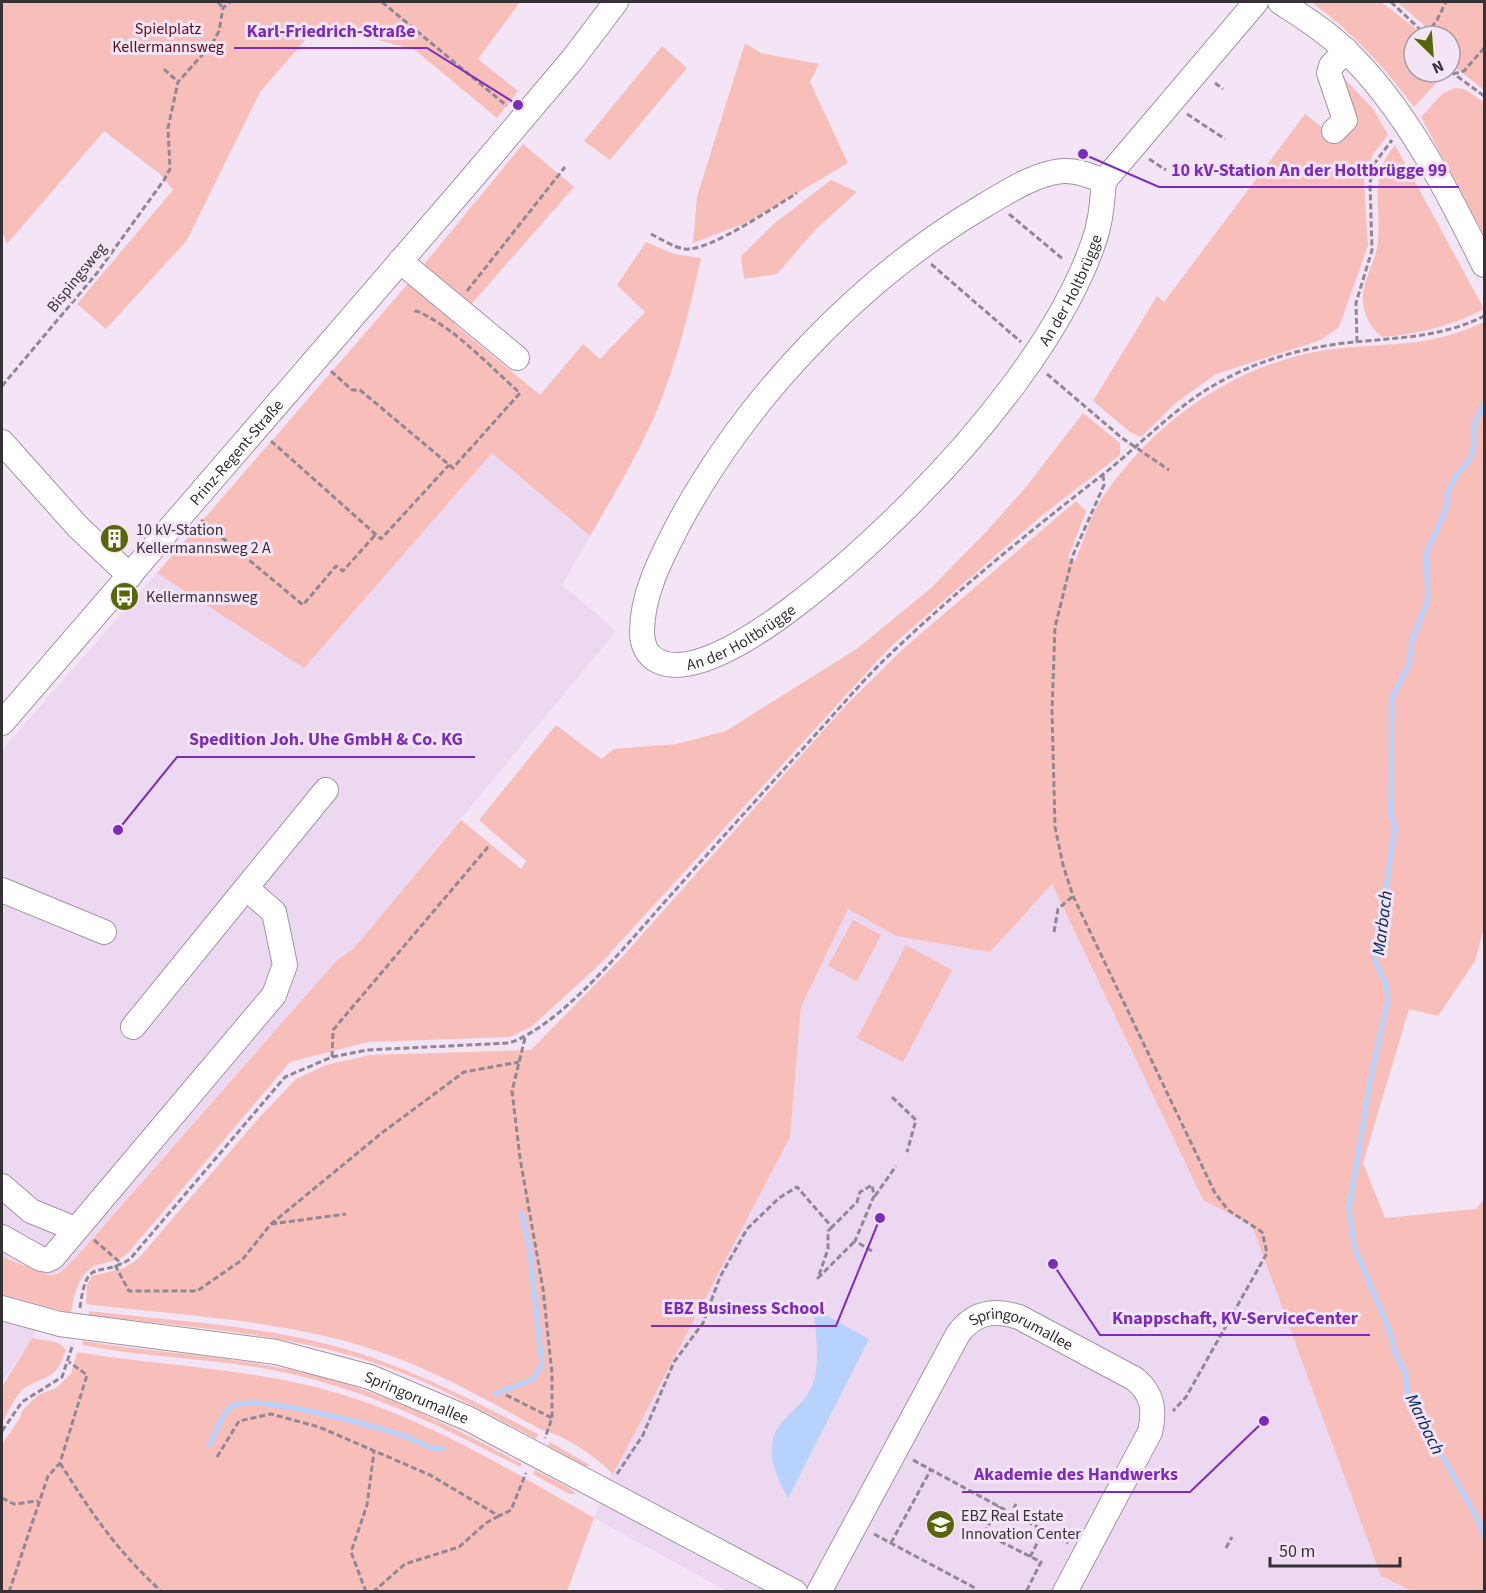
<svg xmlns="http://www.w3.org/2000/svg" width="1486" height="1593" viewBox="0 0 1486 1593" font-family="'Source Sans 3',sans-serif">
<rect width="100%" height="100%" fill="#f3e4f6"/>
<path fill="#ecd8f0" d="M492,453L590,536L562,585L616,631L353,949L337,960L96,1233L77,1256L32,1338L2,1382V750L157,573L304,667Z
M1052,884L1203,1200L1252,1225L1415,1591H727L594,1518L611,1473L790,1137L801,1007L848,909L896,936Z"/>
<path fill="#f8bfba" d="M2,2H520L478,59L518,91L497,118L415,50L319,24L260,92L187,240L106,329L77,304L173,190L160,174L104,131L7,244L2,231Z
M1311,2H1381L1414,27L1422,36H1414V72H1438L1439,80L1414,107C1384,67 1352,31 1311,2Z
M1397,2H1484V90L1450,63V36H1432L1423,24Z
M745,43L761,53L819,64L810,82L848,163L748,222L693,243L697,197Z
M662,46L687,68L610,160L584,141Z
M1336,70L1374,110L1388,135L1373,154L1364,180L1368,246L1339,327L1321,340L1216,374L1178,401L1141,437L1130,432L1093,401L1157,296L1164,302L1305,114L1334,137Z
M1455,88L1464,89L1484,102V235L1421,117L1442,94Z
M523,144L574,187L454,324L540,395L583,344L600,359L645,312L617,285L646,242L674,254L701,258C689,313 675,370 652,422C634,461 612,498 590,536L492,453L304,668L157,573L412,279Z
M1395,145L1484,309C1451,326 1419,334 1382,337C1371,328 1364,316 1363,302C1361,285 1374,264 1377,248C1383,211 1367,176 1395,145Z
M831,180L857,192L815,230L777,274L744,279L741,256L775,223Z
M1484,322V927L1475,961L1438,1016L1409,1009L1363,1163L1385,1218L1476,1209L1484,1199V1591H1412L1381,1576L1252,1225L1203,1200L1052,884L990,952L896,936L848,909L801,1007L790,1137L613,1474C593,1454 567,1437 540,1429C496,1405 452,1380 405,1361C305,1320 192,1317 86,1304L87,1285L92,1276L124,1268L138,1259L258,1119L296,1079L326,1065L370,1055L531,1050L624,955L846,705L903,649L1076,501L1086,511L1068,558L1075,561C1084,541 1090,516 1102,498C1157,417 1243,358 1342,348C1396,343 1433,346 1484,322Z
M1083,413L1120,443V455L1040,517L889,648L600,964L531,1027L510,1037L368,1042L290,1062L128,1253C118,1262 109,1261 97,1265C79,1271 73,1298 71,1313L2,1294V1257L52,1276L61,1272L77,1256L337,960L353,949L461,820L521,869L526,861L479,820L556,725L601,759L614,749L677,744L726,731L858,648L931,588L984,534L1026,487Z
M853,920L881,935L857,981L828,966Z
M906,945L952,970L903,1062L857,1038Z
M89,1311C173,1321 260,1325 342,1348C411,1368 474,1401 538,1434L536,1439C490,1415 445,1389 397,1371C298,1333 192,1328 89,1315Z
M32,1338L59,1343L66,1350C54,1382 51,1372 26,1387C16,1393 8,1413 2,1423V1387Z
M83,1341C162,1354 244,1356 322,1377C393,1396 457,1429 522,1464L520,1467C437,1424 360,1386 267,1369C206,1358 143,1357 82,1345Z
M77,1352C156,1365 237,1368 315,1387C416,1412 505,1467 594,1518L567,1591H2V1444L20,1418L22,1411L38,1395L56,1388L71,1374Z
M550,1442L591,1466H584L548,1446Z
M535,1470L571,1489L576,1494H569L533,1474Z"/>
<path fill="#b6d2fd" d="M814,1309L869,1339L788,1498C775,1474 761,1444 784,1420C793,1410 805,1401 811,1388C822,1365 815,1334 814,1309Z"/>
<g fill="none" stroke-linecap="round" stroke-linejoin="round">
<path stroke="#b6d2fd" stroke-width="5" d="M1484,404L1474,424V443L1470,459L1455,477L1447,494V506L1426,554L1428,599L1412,641L1409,664L1392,697L1391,813L1395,827L1375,961L1386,984L1388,999L1370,1082L1349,1208L1354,1246L1390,1332L1395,1353L1406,1374L1407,1393L1478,1520L1484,1537
M495,1394L533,1379L542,1365L530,1252L522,1214
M209,1445C215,1434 222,1412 233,1406C254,1393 374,1426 401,1435C416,1439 427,1450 443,1449"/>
<defs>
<g id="minor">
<path d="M1280,2C1303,17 1327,32 1346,51C1405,107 1448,192 1484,265"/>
<path d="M1334,131L1345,120L1329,73L1331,66L1346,50"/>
<path id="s1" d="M1104,181C1090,176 1077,170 1063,171C1036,173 1007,192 985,205C860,278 746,398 678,525C661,558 642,594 642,632C642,644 647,656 658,661C717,691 870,544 910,504C978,436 1061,336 1093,244C1101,223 1102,203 1104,181L1256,2"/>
<path d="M400,261L517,358"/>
<path d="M2,442L78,527L130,576"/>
<path id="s2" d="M2,723L468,183L572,60L616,2"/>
<path d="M246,888L326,790"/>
<path d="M2,890L104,932"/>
<path d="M2,1186L31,1211L75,1229"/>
<path d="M2,1237L41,1259L47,1260L53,1257L274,995L285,965L274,912L246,888L133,1027"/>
<path id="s3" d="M2,1308L60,1324L276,1352L370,1377L469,1419L795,1592"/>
<path id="s4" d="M819,1592L958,1334C974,1312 994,1309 1019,1317L1135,1379C1153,1394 1155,1410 1150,1432L1065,1592"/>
</g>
</defs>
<use href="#minor" stroke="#a395a5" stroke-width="26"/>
<path stroke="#918793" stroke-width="3" stroke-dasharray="6 3" stroke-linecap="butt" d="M218,2L223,8
M382,2L507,106
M1391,2L1427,36
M1426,35L1437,20L1446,2
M164,69L178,82
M1450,71L1484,96
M1453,74L1464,71L1484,48
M1215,83L1223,89
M1187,114L1225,139
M1149,159L1166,170
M1009,214L1064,260
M651,234C661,239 675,248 685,249C708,252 776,206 797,193
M931,264L1021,342
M467,291L565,167
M1357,342L1356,303L1372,250L1370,183L1374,164L1392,140
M331,371L352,390H360L453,468L520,393C488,365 455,328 417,311L413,312
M1047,374L1122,438L1169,470
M2,386L97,273L164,180L170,169L168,128L178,82L212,44L219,31L223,8L230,2
M271,441L381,539L449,465
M1103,475L1104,485L1073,555L1055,627L1052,711L1055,827L1063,865L1073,896L1215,1193L1228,1210L1262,1232L1267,1253L1186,1397L1173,1411
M201,520L303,605L336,566L343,571L376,534
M1054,932L1058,909L1073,896
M525,1038L512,1091L520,1158L543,1289L552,1373V1418L545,1438
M332,1057L333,1030L488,847
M892,1097L916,1120L907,1152
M875,1196L896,1166
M271,1224L346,1214
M832,1227L828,1231V1249L818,1278L855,1241
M94,1240L122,1264
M115,1265L129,1291H197L242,1260L271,1224L383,1132L464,1072L519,1062
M80,1308C87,1254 97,1280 130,1259L285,1077L332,1057L367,1050L509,1043C563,1025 631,939 670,896C719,841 768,787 817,733C838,710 859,685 881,663C950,596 1025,535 1101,476C1129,454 1154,429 1182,407C1221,376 1270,356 1319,347C1376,336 1431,343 1484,316
M1216,1326L1228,1321
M506,1395L552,1418
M2,1431L22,1402L62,1377L73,1344
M217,1457L239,1421L271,1414L319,1427L430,1475L499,1516L511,1510L526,1473
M913,1460L1011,1513L1016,1504
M60,1463C92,1514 117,1551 162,1592
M617,1474L643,1435L674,1362L703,1323L720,1277L747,1229L779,1198L797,1187L832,1227L857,1202L860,1192L872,1185L874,1196L855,1241L872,1251
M2,1498L14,1504L38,1501
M1011,1513L1068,1543
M984,1533L1041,1562L1026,1592
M874,1534L975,1588L973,1592
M980,1541L999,1506
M891,1543L930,1471
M1226,1548L1232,1537
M1030,1557L1044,1530
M9,1592L48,1476L60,1463L87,1375L69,1362
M366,1592L351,1552L367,1505L374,1452
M373,1592L405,1564L459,1547L486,1523L499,1516"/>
<use href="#minor" stroke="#fff" stroke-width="24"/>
</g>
<defs>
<symbol id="building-disc" viewBox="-11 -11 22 22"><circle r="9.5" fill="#596509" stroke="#f3e4f6"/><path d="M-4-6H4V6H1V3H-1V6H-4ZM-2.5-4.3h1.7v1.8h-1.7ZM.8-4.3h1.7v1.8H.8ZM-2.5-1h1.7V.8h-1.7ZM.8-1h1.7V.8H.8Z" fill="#fff"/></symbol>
<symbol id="bus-disc" viewBox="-11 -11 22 22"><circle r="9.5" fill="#596509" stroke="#f3e4f6"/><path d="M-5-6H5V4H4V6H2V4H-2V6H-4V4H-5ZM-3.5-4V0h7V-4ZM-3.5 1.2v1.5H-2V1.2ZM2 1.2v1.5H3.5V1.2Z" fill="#fff"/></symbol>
<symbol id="university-disc" viewBox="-11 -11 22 22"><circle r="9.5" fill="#596509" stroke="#f3e4f6"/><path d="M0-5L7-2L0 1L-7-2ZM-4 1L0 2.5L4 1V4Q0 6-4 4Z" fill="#fff"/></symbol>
</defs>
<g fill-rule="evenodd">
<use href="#building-disc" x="98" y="522" width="33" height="33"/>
<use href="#bus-disc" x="108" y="580" width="33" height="33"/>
<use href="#university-disc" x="924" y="1508" width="33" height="33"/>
</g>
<g text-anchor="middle" stroke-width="6" stroke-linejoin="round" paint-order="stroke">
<g font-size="16" fill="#5f0d12" stroke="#f3e4f6">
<text x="168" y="34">Spielplatz<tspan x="168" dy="18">Kellermannsweg</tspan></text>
</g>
<g font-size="16" fill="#363037" stroke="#f3e4f6">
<text transform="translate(76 277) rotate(-51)" y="6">Bispingsweg</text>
<text dy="6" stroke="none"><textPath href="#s1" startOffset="1302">An der Holtbrügge</textPath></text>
<text dy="6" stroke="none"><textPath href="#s2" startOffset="358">Prinz-Regent-Straße</textPath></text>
<text dy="6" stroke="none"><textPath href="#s1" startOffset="816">An der Holtbrügge</textPath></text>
<text dy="6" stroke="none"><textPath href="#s4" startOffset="366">Springorumallee</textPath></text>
<text dy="6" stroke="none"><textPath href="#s3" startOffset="426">Springorumallee</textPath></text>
</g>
<g font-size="16" fill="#363037" stroke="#f3e4f6" text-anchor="start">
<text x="136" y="535">10 kV-Station<tspan x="136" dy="18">Kellermannsweg 2 A</tspan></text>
<text x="146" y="602">Kellermannsweg</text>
<text x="961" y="1521">EBZ Real Estate<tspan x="961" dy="18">Innovation Center</tspan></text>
</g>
<g font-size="18" font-style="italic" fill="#002863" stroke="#f3e4f6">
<text transform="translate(1382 923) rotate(-83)" y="6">Marbach</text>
<text transform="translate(1425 1424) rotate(64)" y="6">Marbach</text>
</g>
</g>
<path fill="none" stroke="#7b2cbf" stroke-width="2" d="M518 105L427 48H234M1083 154L1159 187H1459M118 830L177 757H475M880 1218L836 1326H651M1053 1264L1100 1335H1370M1264 1421L1190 1492H962"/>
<g fill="#7b2cbf" stroke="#f3e4f6" stroke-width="2">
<circle cx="518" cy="105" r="6"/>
<circle cx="1083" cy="154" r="6"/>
<circle cx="118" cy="830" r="6"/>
<circle cx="880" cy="1218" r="6"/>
<circle cx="1053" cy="1264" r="6"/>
<circle cx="1264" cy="1421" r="6"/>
</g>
<g font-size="18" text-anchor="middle" font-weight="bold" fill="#7b2cbf" stroke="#f3e4f6" stroke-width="6" stroke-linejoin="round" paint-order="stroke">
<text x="331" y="37">Karl-Friedrich-Straße</text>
<text x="1309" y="176">10 kV-Station An der Holtbrügge 99</text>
<text x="326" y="745">Spedition Joh. Uhe GmbH &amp; Co. KG</text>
<text x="744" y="1314">EBZ Business School</text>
<text x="1235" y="1324">Knappschaft, KV-ServiceCenter</text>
<text x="1076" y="1480">Akademie des Handwerks</text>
</g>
<rect width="1486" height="1593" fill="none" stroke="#363037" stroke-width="6"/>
<g transform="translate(1432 54) rotate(155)"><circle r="28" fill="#f3e4f6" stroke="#a79caa" stroke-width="1.5"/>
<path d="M0-4.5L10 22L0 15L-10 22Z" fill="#596509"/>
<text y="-9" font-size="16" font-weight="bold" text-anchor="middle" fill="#363037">N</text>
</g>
<path d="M1270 1557v9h130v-9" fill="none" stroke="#363037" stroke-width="3"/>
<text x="1279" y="1557" font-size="18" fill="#363037" stroke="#f3e4f6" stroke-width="4.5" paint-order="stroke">50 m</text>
</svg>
